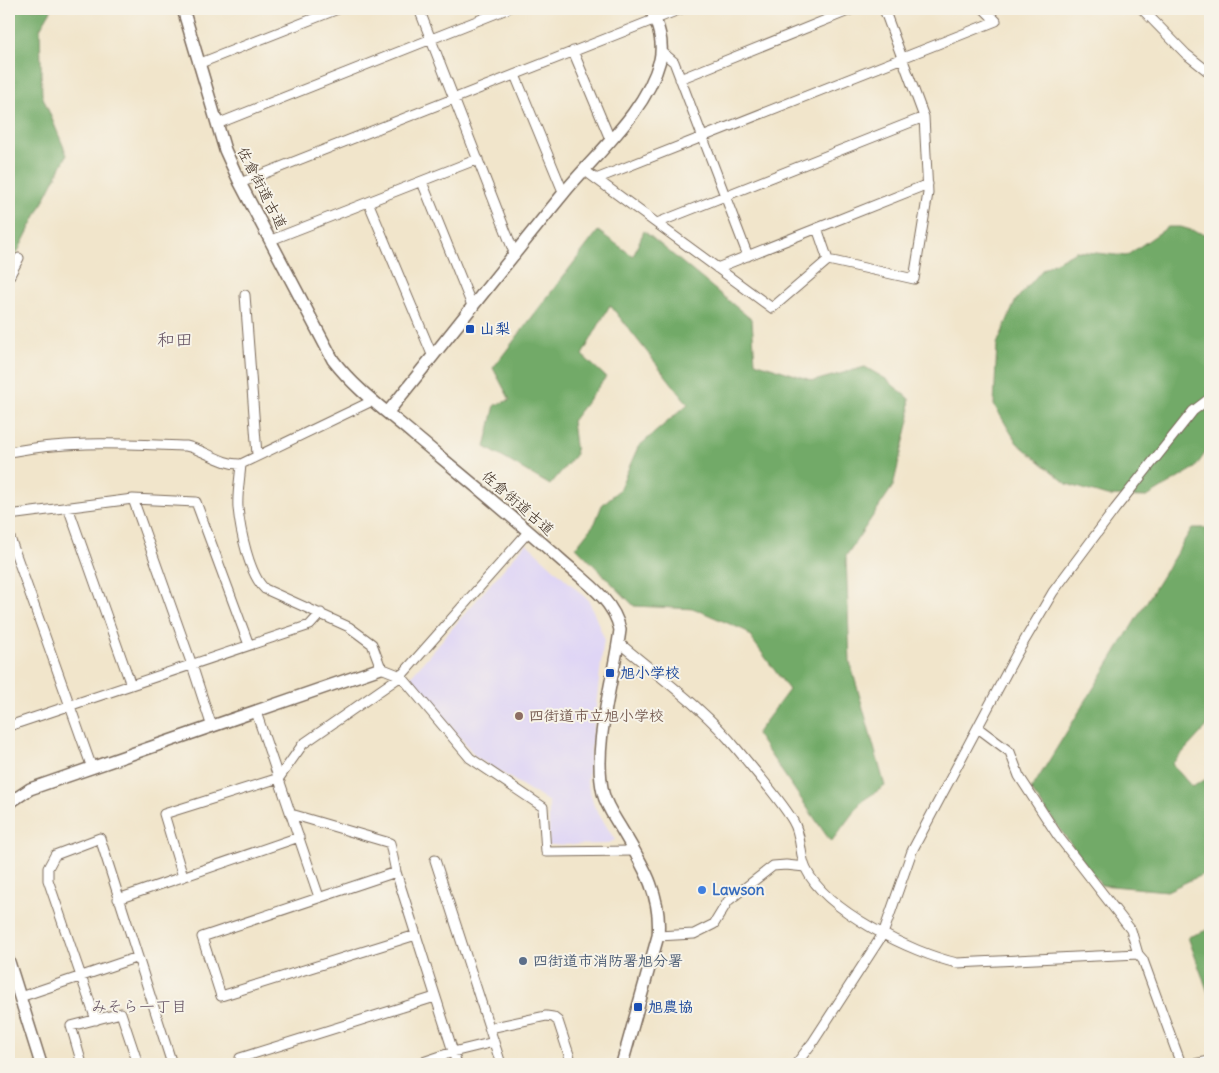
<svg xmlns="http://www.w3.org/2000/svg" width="1219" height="1073" viewBox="0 0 1219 1073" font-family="Delius,'Klee One',sans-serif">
<rect width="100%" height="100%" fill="#f7f3e8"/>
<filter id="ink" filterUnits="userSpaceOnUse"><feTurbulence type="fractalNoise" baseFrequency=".02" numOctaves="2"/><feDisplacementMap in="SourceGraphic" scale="10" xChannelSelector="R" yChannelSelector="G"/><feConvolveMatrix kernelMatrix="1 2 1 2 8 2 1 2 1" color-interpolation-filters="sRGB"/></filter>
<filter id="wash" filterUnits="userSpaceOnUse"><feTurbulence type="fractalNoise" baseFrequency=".0096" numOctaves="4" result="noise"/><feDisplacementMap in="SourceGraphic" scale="20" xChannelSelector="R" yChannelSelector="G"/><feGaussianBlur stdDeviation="1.12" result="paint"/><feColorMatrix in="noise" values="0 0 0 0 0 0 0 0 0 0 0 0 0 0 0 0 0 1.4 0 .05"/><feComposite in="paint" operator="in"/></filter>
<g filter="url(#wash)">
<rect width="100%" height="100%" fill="#f1e5cb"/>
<path fill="#dfd5f5" d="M526,543L589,601L604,638L587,782L594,806L615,840L607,844L549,845V802L476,757L411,676Z"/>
<path fill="#72aa67" stroke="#566a42" d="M9,9H52L40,29L42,95L67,155L12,263H9Z
M1168,227H1181L1210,236V446L1195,468L1147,497L1107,496L1067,484L1017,443L994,405L997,344L1016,300L1043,269L1076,251L1126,256Z
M598,231L633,256L644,231L752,320L755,362L814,381L865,367L886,379L909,399L910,416L893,486L846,556L850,662L885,786L862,801L831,842L756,734L789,690L746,631L695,609L634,606L576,547L595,523L602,505L619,490L638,447L688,404L610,305L582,355L606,377L572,421L576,454L550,485L485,447L495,405L510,400L493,368Z
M1192,528H1210V723L1172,764L1192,787L1210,777V871L1167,891L1101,885L1031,790Z
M1210,929V998L1188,937Z"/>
</g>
<g filter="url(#ink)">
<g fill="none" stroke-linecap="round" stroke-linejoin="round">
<defs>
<path id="minor" d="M419,9L515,255
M1142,9L1186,54L1210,73
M573,51L610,139
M661,51L674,62L748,256
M198,64L338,9
M515,75L564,194
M680,79L853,9
M217,124L507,9
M584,170L772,308L828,260L914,279L928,193L924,117L884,9
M596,179L996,21L984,9
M422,182L473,308
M240,183L681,9
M369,204L433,357
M657,223L924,117
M817,228L828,260
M271,240L478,159
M717,268L928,184
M9,277L19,258
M245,295L257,455
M9,452C70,440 124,444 186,446C205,450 222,465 241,464L372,401
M241,464C240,478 237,494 238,508C240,529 249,575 265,589L349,627L372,644L381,668L401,676L470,758L543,807L546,852L635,851
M133,499L192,665L212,727
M68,507L131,685
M9,515L133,499L196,502L249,645
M9,535L92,768
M618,642C658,676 704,708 737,749C754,770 780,799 793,821C802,835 799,854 806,869C826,911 912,953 957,963L1138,954
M256,712L319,897
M9,726L310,625L321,613
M978,728L1010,752L1019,776L1058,836L1131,930L1138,954L1143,960L1181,1064
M291,814L390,843L396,872L457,1064
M435,860L501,1064
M396,872L202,937L221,996L416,935
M183,877L164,814L279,778L303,744L401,676L529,531
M118,899L299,837
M658,936L694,934L714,924L728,901L773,866L786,865L805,867
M20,997L138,957
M96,1020L48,880V868L55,855L100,838L172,1064
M490,1028L546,1016L553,1017L558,1021L572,1064
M82,1064L71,1026L121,1013L138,1064
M243,1064L240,1058L435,997
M417,1064L453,1052L494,1042
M796,1064L813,1042L883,934L912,851L1016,655L1053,592L1115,509L1193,411L1210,398
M1194,1064L1210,1061"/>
<path id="tertiary" d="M183,9L225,150L240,183L333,360C356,390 386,411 414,435C463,476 512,516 560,559C582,579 614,599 620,630C614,679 592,745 603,793C606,806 615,818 622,830C642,864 662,894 658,936L622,1064
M388,412C446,340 504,266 563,194C596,153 646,113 660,60C664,41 658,26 651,9
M9,803L30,789L381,668
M9,962L41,1064"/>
</defs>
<use href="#minor" stroke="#7b6b5b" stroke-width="11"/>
<use href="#tertiary" stroke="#7b6b5b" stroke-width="14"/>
<use href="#minor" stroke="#fff" stroke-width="9"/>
<use href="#tertiary" stroke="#fff" stroke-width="11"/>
</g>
</g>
<g fill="#1a4fb4" stroke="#f7f3e8" stroke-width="2">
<rect x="465" y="324" width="10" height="10" rx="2.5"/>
<rect x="605" y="668" width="10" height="10" rx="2.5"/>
<rect x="633" y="1002" width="10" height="10" rx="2.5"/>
</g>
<circle fill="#8d6e63" stroke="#f7f3e8" stroke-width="2" cx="519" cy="716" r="5"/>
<circle fill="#3f7fe0" stroke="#f7f3e8" stroke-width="2" cx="702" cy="890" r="5"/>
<circle fill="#5c6f8a" stroke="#f7f3e8" stroke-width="2" cx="523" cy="961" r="5"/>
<g text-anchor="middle" stroke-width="4" stroke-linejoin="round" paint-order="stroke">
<g font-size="15" fill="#3b2a1e" stroke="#f7f3e8">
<text transform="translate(262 188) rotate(63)" y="5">佐倉街道古道</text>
<text transform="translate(518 503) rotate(41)" y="5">佐倉街道古道</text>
</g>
<g font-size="15" font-weight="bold" fill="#164399" stroke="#f7f3e8" text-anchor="start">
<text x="480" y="334">山梨</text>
<text x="620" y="678">旭小学校</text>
<text x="648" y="1012">旭農協</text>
</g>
<g font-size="15" font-weight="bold" fill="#785e54" stroke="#f7f3e8" text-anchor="start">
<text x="529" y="721">四街道市立旭小学校</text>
</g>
<g font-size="15" font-weight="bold" fill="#366cbe" stroke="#f7f3e8" text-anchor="start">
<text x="712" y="895">Lawson</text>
</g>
<g font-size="15" font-weight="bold" fill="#4e5e75" stroke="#f7f3e8" text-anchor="start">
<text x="533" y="966">四街道市消防署旭分署</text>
</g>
<g font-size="16" fill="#655363" stroke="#f7f3e8">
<text x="139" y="1012">みそら一丁目</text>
</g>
<g font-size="18" fill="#655363" stroke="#f7f3e8">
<text x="175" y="346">和田</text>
</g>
</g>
<rect width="1219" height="1073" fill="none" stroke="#f7f3e8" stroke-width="30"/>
</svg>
